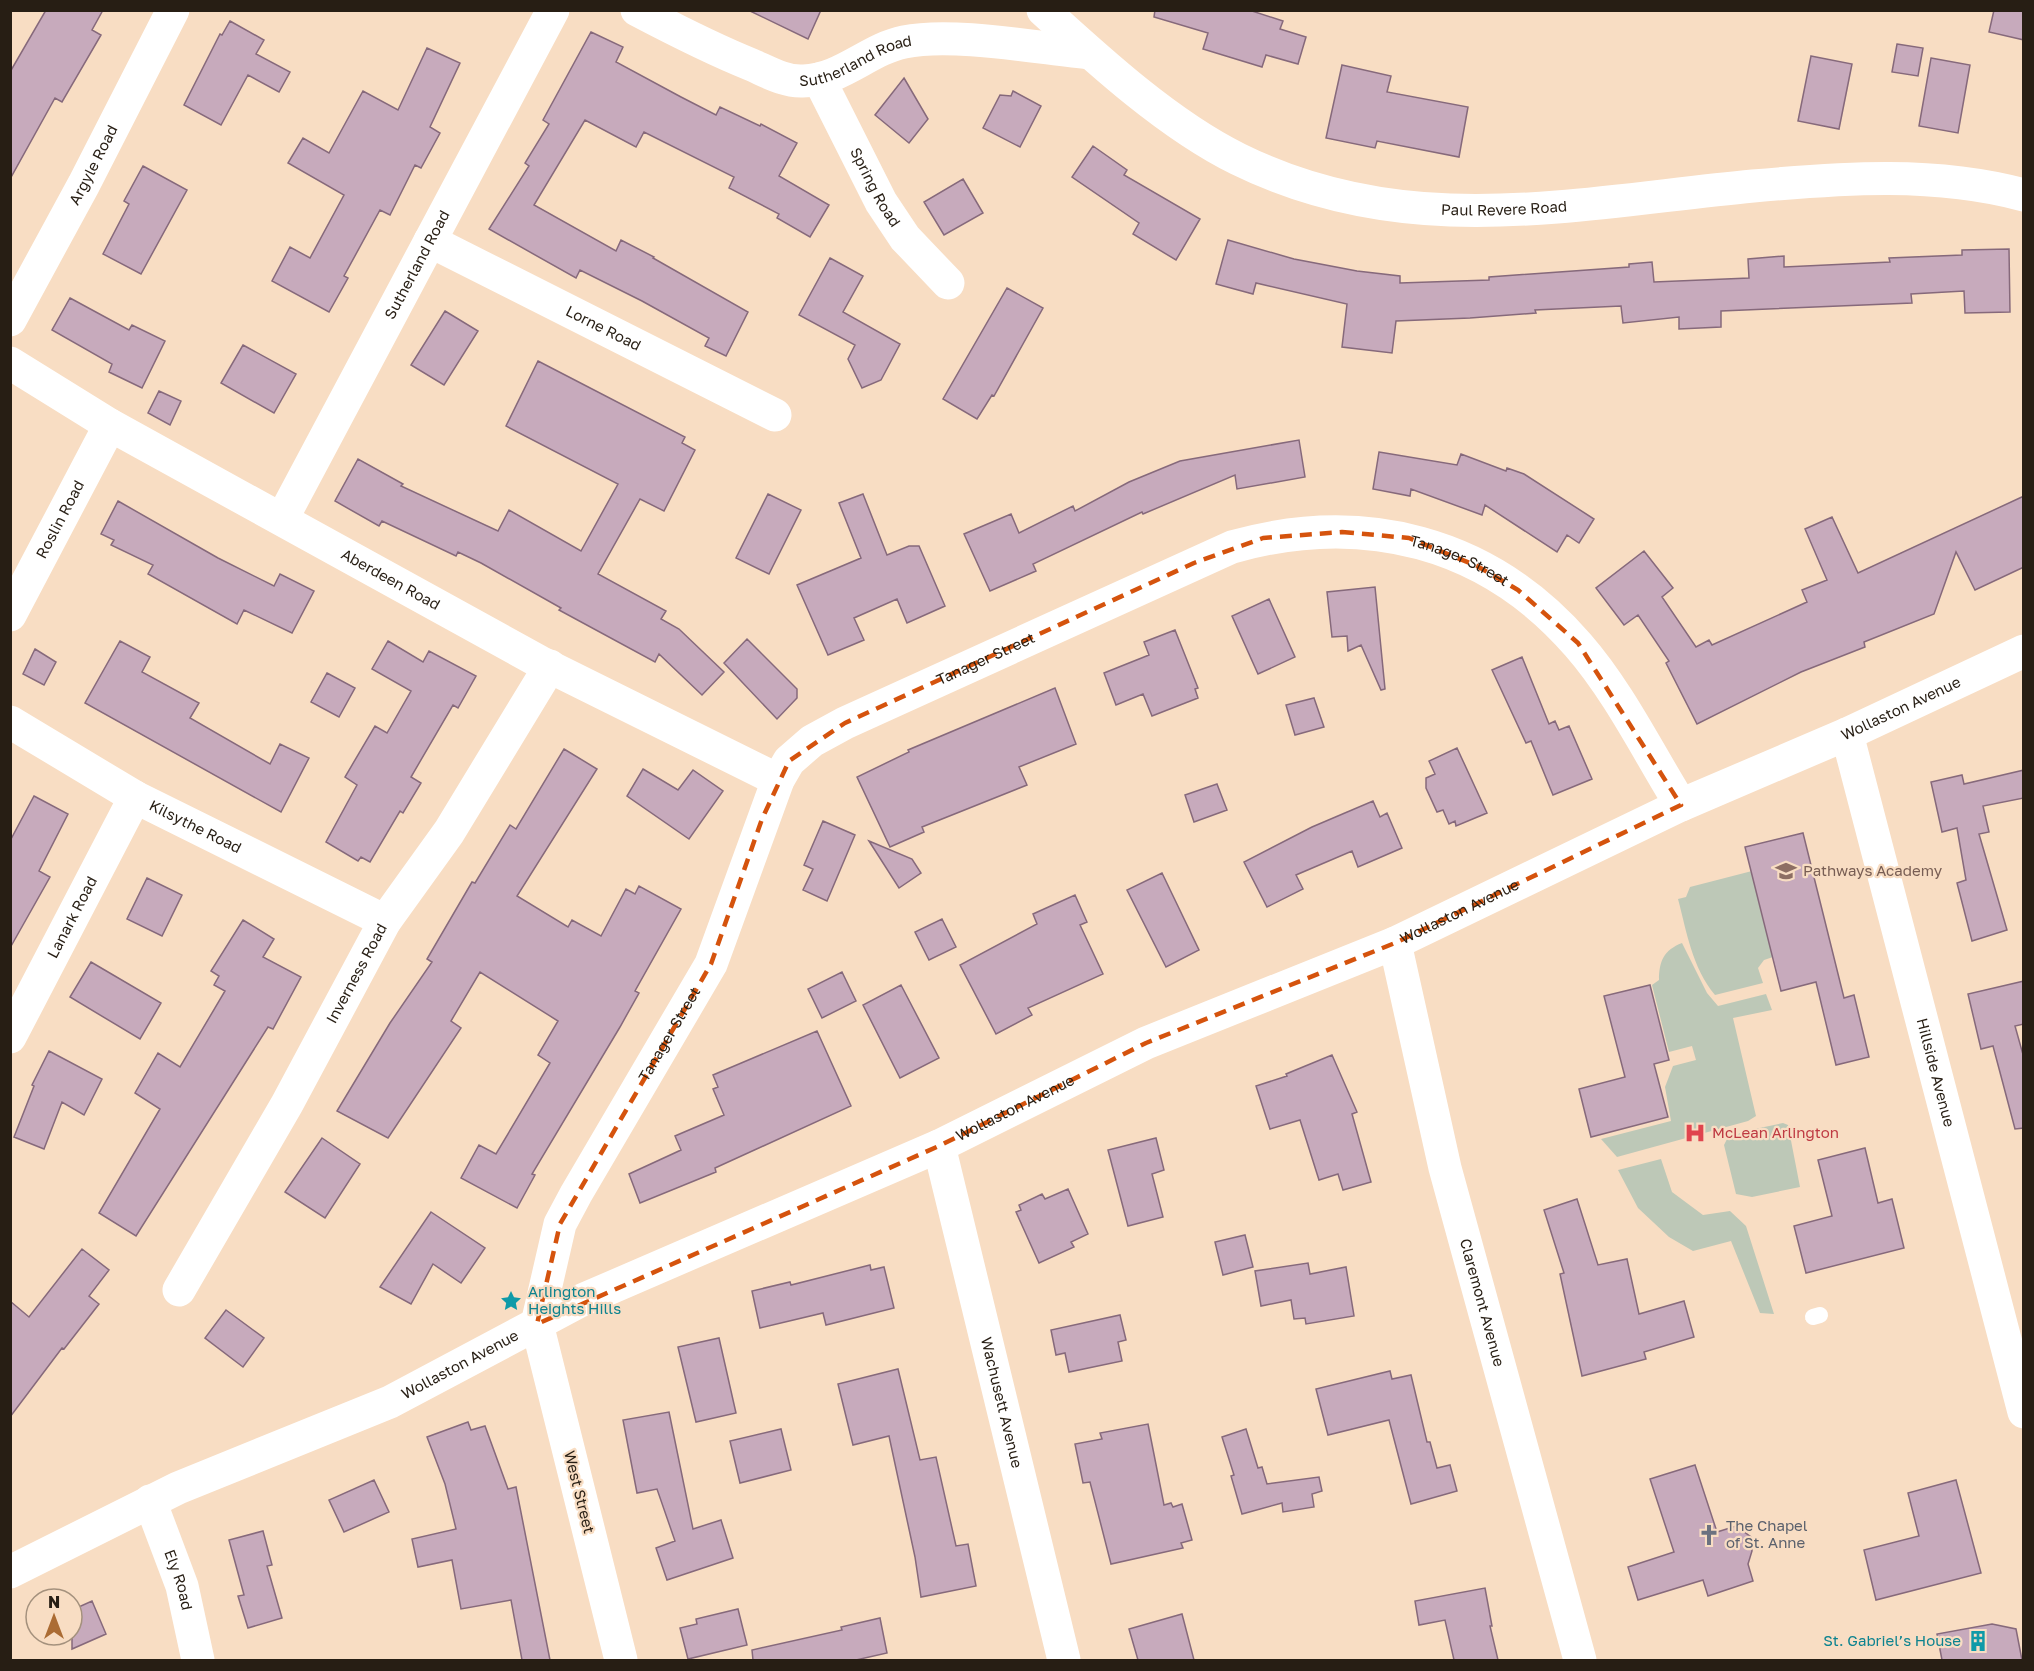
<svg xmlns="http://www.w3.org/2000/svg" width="2034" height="1671" viewBox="0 0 2034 1671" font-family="'Golos Text',sans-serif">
<rect width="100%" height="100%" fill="#f8ddc3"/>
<path fill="#bdc8b7" d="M1752,871L1773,957L1764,960L1758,968L1763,983L1715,995C1692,967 1687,933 1678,899L1686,897L1690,887Z
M1682,943L1707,993L1718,1006L1766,994L1772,1010L1733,1018L1756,1116L1748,1121L1617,1157L1601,1139L1671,1121L1665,1087L1673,1066L1696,1060L1692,1046L1669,1052L1652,985L1659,980C1659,961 1664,950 1682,943Z
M1783,1123L1788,1125L1800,1187L1752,1197L1736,1194L1724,1145L1727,1139L1745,1131Z
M1661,1159L1672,1192L1703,1215L1730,1211L1746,1226L1774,1314L1760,1313L1731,1241L1693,1251L1669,1237L1638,1208L1618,1170Z"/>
<path fill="#c7aabc" stroke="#86697b" stroke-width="1.5" d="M46,10H103L92,30L101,35L62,102L55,98L10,179V72Z
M748,10H821L808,39Z
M1155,10H1249L1283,21L1280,29L1306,37L1298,64L1266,55L1262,67L1203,49L1208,33L1154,17Z
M1994,10H2024V40L1989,32Z
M230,21L264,40L256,54L290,72L279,92L248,75L221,125L184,105L220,34L222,35Z
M591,32L623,47L616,62L681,97L716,115L720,107L760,126L761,124L797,143L779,176L829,205L810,237L777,218L779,214L729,188L734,177L644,132L636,147L585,120L534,205L616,251L621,240L654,257L653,258L748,312L726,356L705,346L709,338L642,301L580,270L576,278L489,229L529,166L525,163L549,124L543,120Z
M1897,44L1923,48L1918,76L1892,72Z
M427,48L460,63L430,127L440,133L421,168L415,165L390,215L380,210L344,276L348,278L329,312L272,281L290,247L310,258L344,195L288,163L303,138L329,153L363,91L398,110Z
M1811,56L1852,64L1839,129L1798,121Z
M1931,58L1970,65L1958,133L1919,126Z
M1342,65L1391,76L1387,92L1468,107L1459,157L1377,141L1375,148L1326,138Z
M904,78L928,119L909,143L875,115Z
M1013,91L1041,106L1020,147L983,128L1000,95L1011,96Z
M1093,146L1127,170L1124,175L1200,219L1176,260L1133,234L1139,223L1072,177Z
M143,166L187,190L141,274L103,254L129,204L124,201Z
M963,179L983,213L944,235L924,202Z
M1228,240L1294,259L1357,271L1400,276V283L1489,280V277L1629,267V264L1652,262L1654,282L1749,278L1748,259L1784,256V267L1890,262L1889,258L1962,255V250L2009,249L2010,312L1965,313L1964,291L1911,294L1912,303L1721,311V327L1679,329V317L1623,323L1621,306L1535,310L1536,313L1470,318L1396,321L1392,353L1342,347L1347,304L1256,283L1253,294L1216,284Z
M830,258L863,276L843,312L900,344L881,380L862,388L848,359L855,345L799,315Z
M1007,288L1043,308L994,396L992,395L977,419L943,399Z
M70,298L129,330L132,325L165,341L142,388L109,372L112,364L52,330Z
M445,311L478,331L444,385L411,365Z
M243,345L296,374L274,413L221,383Z
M538,361L685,437L682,443L695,450L664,511L640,499L598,574L666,611L661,619L679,629L724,672L702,695L659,654L655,662L559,610L561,608L481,563L458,552L456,556L382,521L379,526L335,501L358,459L403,484L401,486L498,531L509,510L581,551L618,484L506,426Z
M159,391L181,401L170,425L148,413Z
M1299,440L1305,477L1237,489L1235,475L1143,514L1142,512L1033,564L1036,571L990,591L964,534L1011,514L1019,533L1073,506L1075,511L1129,482L1180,461Z
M1379,452L1457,465L1461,454L1506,471L1507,468L1524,474L1594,519L1579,543L1567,535L1557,552L1485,505L1482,515L1411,489L1410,496L1373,489Z
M768,494L801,510L769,574L736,558Z
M863,494L887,555L909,546H919L945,606L907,623L897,599L854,618L864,640L828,655L797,585L861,558L839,503Z
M2024,496V567L1975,590L1956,552L1934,614L1864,642L1865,647L1801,672L1697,724L1666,663L1669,661L1638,615L1624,625L1596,588L1644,551L1673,588L1662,597L1696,647L1709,640L1712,645L1807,602L1802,590L1827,580L1805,529L1832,517L1858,573Z
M118,501L218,558L274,586L280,574L314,591L292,633L244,610L237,624L148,574L153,565L111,545L114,540L101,534Z
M1375,587L1385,689L1381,690L1361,645L1348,651L1347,636L1332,637L1327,592Z
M1269,599L1295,657L1258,674L1232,616Z
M1175,630L1198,688L1195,689L1198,698L1152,716L1143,694L1116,705L1104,673L1149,655L1144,642Z
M747,639L797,689V698L777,719L724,663Z
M120,641L150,657L142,672L199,703L190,718L270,764L280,744L309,758L281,812L85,703Z
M388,641L423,662L429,651L476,676L458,708L453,705L411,777L421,783L403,813L400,811L370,862L361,857L358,861L326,842L357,785L345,777L375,726L387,733L411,691L372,669Z
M35,649L56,662L44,685L23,674Z
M1522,657L1549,724L1555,721L1559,730L1569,726L1592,779L1553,795L1531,741L1526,743L1492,670Z
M327,673L355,688L339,717L311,702Z
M1055,688L1076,744L1019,767L1027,785L922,827L924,832L890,847L857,777L909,752L908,750Z
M1314,698L1324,727L1295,735L1286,705Z
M1457,748L1487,813L1456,826L1455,821L1449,824L1443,810L1437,812L1426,788V778L1435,774L1429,761Z
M564,749L597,769L517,896L568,927L572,920L601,936L626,889L635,894L639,886L681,909L635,991L639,993L620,1027L532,1174L535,1175L517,1208L461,1178L479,1145L496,1154L550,1063L538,1055L558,1021L480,972L451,1021L461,1028L388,1138L337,1111L390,1023L432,962L427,959L472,882L475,883L510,825L516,829Z
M643,769L678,790L693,770L723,791L689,839L627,796Z
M2024,770V798L1983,806L1989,832L1979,834L2007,930L1972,941L1957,883L1966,880L1957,828L1942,832L1931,782L1962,775L1964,784Z
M1217,784L1227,810L1194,822L1185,795Z
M34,796L68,814L39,871L50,877L10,948V841Z
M1373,801L1380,817L1387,813L1402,848L1358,867L1352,851L1296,875L1303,889L1267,907L1244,862L1312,827Z
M823,821L855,835L827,901L803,890L813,869L804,865Z
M1803,833L1844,998L1854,995L1869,1057L1836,1065L1816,982L1781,991L1745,847Z
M869,841L912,859L921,873L899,888Z
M1162,873L1199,950L1166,967L1127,890Z
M147,878L182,895L162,936L127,919Z
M1075,895L1087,922L1080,925L1103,974L1028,1008L1032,1015L996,1034L960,965L1037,924L1033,914Z
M942,919L956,947L929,960L915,932Z
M243,920L274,939L263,957L301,977L273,1029L268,1027L136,1236L99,1213L160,1109L135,1093L158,1053L180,1067L225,991L214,985L219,976L211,971Z
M91,962L161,1003L140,1039L70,997Z
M842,972L856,1001L822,1018L808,989Z
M2024,981V1024L2015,1026L2024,1058V1128L2015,1129L1993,1046L1981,1049L1968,994Z
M901,985L939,1058L900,1078L863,1005Z
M1650,985L1669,1060L1654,1064L1668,1117L1591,1137L1579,1089L1625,1077L1604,996Z
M817,1031L851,1106L715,1168L716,1172L640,1203L629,1174L681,1150L675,1136L724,1115L713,1089L718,1087L713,1075Z
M49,1051L102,1079L84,1115L62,1102L44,1149L14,1137L34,1086L32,1085Z
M1332,1055L1357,1112L1352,1114L1371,1182L1343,1190L1338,1174L1319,1180L1300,1120L1270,1129L1256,1086L1287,1076L1286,1074Z
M322,1138L360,1164L325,1218L285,1192Z
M1156,1138L1164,1170L1152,1174L1163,1217L1128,1226L1108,1150Z
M1865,1148L1878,1203L1892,1199L1904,1248L1806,1273L1794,1226L1832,1216L1818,1160Z
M1068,1189L1088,1234L1071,1242L1074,1247L1039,1263L1016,1212L1021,1210L1019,1205L1042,1194L1045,1199Z
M1577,1199L1598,1265L1627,1259L1639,1314L1684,1301L1694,1337L1644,1352L1646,1359L1582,1376L1560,1274L1564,1273L1544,1210Z
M431,1212L485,1248L461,1283L433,1264L411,1304L380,1287Z
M1245,1235L1253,1267L1223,1275L1215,1242Z
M82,1249L109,1270L89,1296L99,1304L64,1349L62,1348L10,1417V1301L29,1317Z
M1308,1263L1310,1274L1346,1267L1354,1316L1306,1324L1305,1318L1294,1319L1291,1300L1261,1306L1255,1271Z
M870,1265L871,1270L884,1267L894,1308L826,1325L823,1313L760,1328L752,1291L790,1282L791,1285Z
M226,1310L264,1338L243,1367L205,1338Z
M1120,1315L1126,1340L1118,1342L1122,1361L1069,1372L1065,1353L1056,1355L1051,1330Z
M719,1338L736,1413L696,1422L678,1347Z
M898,1369L920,1460L936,1457L956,1546L968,1544L976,1586L921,1597L915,1557L889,1436L853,1445L838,1384Z
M1390,1371L1392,1379L1411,1375L1427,1442H1430L1437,1468L1450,1465L1457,1491L1411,1504L1389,1420L1328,1435L1316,1389Z
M669,1412L693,1529L721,1520L733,1558L667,1580L656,1548L675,1541L657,1489L637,1493L623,1420Z
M468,1422L471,1430L485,1426L508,1489L516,1487L550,1660H522L511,1600L461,1609L452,1560L418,1567L412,1539L456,1529L445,1484L427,1437Z
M1148,1424L1164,1505L1171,1503L1173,1507L1182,1504L1192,1540L1181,1543L1183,1548L1111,1564L1090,1482L1083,1483L1075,1444L1102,1439L1100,1433Z
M781,1429L791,1470L740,1483L730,1441Z
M1246,1429L1258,1468L1262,1467L1267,1484L1319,1477L1322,1491L1312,1494L1314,1507L1283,1512L1282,1503L1242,1514L1231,1476L1234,1475L1222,1437Z
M1695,1465L1717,1532L1736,1526L1751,1537L1752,1551L1748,1564L1753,1581L1708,1596L1703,1580L1638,1600L1628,1567L1674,1552L1650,1479Z
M374,1480L389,1512L344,1532L329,1500Z
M1956,1480L1981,1573L1876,1600L1864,1550L1919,1536L1908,1493Z
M263,1531L272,1565L267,1566L282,1618L248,1628L238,1596L244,1595L229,1540Z
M1485,1588L1492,1626H1490L1498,1660H1454L1445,1620L1419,1625L1415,1601Z
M92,1601L106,1634L72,1649V1610Z
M738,1609L747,1645L688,1659L680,1628L697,1624L696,1619Z
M1182,1614L1194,1660H1138L1129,1629Z
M880,1618L887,1653L856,1660H753L752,1650L842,1630L841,1627Z
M1992,1624L2016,1629L2022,1660H1942L1937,1634Z"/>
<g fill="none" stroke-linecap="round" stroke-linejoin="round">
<path stroke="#fff" stroke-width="16" d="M1813,1317L1820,1315"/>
<g stroke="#fff" stroke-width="33">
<path id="s1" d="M637,10C675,30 712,49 752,65C768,72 785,82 803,81C840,81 869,49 904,42C953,32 1038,48 1090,53"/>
<path id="s2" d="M1043,10C1100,62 1169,125 1238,159C1408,243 1574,203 1753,186C1843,178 1935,171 2024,195"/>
<path id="s3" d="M819,79L881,202L905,238L948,283"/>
<path id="s4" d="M430,241L775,415"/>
<path id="s5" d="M10,320L84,184L173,10"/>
<path id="s6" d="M10,363L110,425L540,662L778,780"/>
<path id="s7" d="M282,519L553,10"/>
<path id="s8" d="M10,615L110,425"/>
<path id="s9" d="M10,722L135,797L385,921"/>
<path id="s10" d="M1847,734L2024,1412"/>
<path id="s11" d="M1395,943L1445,1168L1580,1660"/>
<path id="s12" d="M10,1037L135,797"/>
<path id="s13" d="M939,1146L1064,1660"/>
<path id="s14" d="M179,1290L287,1104L385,921L449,832L550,666"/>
<path id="s15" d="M150,1501L182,1586L198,1660"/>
<path id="s16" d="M10,1572L178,1488L390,1402L580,1301L939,1146L1146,1043L1395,943L1681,805L1847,734L2024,651"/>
<path id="s17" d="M621,1660L537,1324L560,1224L576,1194L711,964L778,780L789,761L812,741L845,723L1232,547C1363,510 1488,541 1578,645C1619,692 1648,752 1681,805"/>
</g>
</g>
<path fill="none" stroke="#d5530d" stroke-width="4.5" stroke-dasharray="12 8" stroke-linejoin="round" d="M1342,532L1409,538L1477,566L1518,590L1578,643L1681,805L1395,943L1146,1043L939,1146L537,1324L560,1224L711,964L762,819L789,761L845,723L1194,563L1263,538Z"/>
<defs>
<symbol id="school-bare" viewBox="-9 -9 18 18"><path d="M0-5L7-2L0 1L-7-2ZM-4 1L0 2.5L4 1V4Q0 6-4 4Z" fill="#8d6e63" stroke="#f8ddc3" stroke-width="2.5" paint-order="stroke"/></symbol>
<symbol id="hospital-bare" viewBox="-9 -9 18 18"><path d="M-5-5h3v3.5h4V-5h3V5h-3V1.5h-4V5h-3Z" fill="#e0444e" stroke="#f8ddc3" stroke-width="2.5" paint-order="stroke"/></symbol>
<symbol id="sight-bare" viewBox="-9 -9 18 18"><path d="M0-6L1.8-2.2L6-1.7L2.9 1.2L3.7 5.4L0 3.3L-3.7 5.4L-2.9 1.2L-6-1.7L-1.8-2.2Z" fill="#0f9aa8" stroke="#f8ddc3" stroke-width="2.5" paint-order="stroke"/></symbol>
<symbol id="church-bare" viewBox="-9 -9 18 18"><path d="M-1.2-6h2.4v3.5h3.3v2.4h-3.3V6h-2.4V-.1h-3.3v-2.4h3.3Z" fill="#6b7280" stroke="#f8ddc3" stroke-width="2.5" paint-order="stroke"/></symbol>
<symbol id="building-bare" viewBox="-9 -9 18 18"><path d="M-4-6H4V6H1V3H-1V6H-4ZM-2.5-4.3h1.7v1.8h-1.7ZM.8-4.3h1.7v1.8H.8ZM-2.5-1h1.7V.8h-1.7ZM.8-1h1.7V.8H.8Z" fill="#0f9aa8" stroke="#f8ddc3" stroke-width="2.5" paint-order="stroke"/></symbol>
</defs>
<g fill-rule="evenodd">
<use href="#school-bare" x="1771" y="856" width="30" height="30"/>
<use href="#hospital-bare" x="1680" y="1118" width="30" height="30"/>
<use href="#sight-bare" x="496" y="1286" width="30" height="30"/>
<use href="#church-bare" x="1694" y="1520" width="30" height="30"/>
<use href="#building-bare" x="1963" y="1626" width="30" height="30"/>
</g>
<g text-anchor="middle" stroke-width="4.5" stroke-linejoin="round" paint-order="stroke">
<g font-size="15" fill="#271e14" stroke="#f8ddc3">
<text dy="5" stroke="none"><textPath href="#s1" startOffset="238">Sutherland Road</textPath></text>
<text dy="5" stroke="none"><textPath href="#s5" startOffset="176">Argyle Road</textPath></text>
<text dy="5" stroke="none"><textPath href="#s3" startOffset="122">Spring Road</textPath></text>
<text dy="5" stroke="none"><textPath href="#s2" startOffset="520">Paul Revere Road</textPath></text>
<text dy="5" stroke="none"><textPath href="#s7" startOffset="288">Sutherland Road</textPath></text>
<text dy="5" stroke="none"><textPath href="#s4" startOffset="194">Lorne Road</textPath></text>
<text dy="5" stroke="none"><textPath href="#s8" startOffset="108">Roslin Road</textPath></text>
<text dy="5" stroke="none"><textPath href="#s17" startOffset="1694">Tanager Street</textPath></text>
<text dy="5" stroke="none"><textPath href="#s6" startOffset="438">Aberdeen Road</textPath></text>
<text dy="5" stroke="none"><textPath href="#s17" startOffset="1190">Tanager Street</textPath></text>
<text dy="5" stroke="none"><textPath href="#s16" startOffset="2080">Wollaston Avenue</textPath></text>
<text dy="5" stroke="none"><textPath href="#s9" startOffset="213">Kilsythe Road</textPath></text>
<text dy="5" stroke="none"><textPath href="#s16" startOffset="1594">Wollaston Avenue</textPath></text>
<text dy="5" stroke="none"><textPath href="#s12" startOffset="135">Lanark Road</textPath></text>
<text dy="5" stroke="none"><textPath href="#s14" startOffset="363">Inverness Road</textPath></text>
<text dy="5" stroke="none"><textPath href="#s17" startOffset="668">Tanager Street</textPath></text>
<text dy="5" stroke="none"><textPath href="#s10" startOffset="350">Hillside Avenue</textPath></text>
<text dy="5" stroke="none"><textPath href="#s16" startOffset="1108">Wollaston Avenue</textPath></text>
<text dy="5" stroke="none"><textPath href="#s11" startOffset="370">Claremont Avenue</textPath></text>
<text dy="5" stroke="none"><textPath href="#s16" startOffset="496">Wollaston Avenue</textPath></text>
<text dy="5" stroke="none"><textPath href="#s13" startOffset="264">Wachusett Avenue</textPath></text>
<text transform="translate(579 1492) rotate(76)" y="5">West Street</text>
<text dy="5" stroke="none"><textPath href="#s15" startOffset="84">Ely Road</textPath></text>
</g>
<g font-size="15" fill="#785e54" stroke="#f8ddc3" text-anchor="start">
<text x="1803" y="876">Pathways Academy</text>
</g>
<g font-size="15" fill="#be3a42" stroke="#f8ddc3" text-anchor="start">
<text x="1712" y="1138">McLean Arlington</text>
</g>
<g font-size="15" fill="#0d838f" stroke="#f8ddc3" text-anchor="start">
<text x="528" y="1297">Arlington<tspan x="528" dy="17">Heights Hills</tspan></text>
<text x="1961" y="1646" text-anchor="end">St. Gabriel’s House</text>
</g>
<g font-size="15" fill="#5b616d" stroke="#f8ddc3" text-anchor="start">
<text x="1726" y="1531">The Chapel<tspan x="1726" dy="17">of St. Anne</tspan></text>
</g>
</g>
<rect width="2034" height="1671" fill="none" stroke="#271e14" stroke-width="24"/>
<g transform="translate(54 1617)"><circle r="28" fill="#f8ddc3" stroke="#a4917d" stroke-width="1.5"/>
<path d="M0-4.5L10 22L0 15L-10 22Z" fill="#ab6c34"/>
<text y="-9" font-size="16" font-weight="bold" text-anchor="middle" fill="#271e14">N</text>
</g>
</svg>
